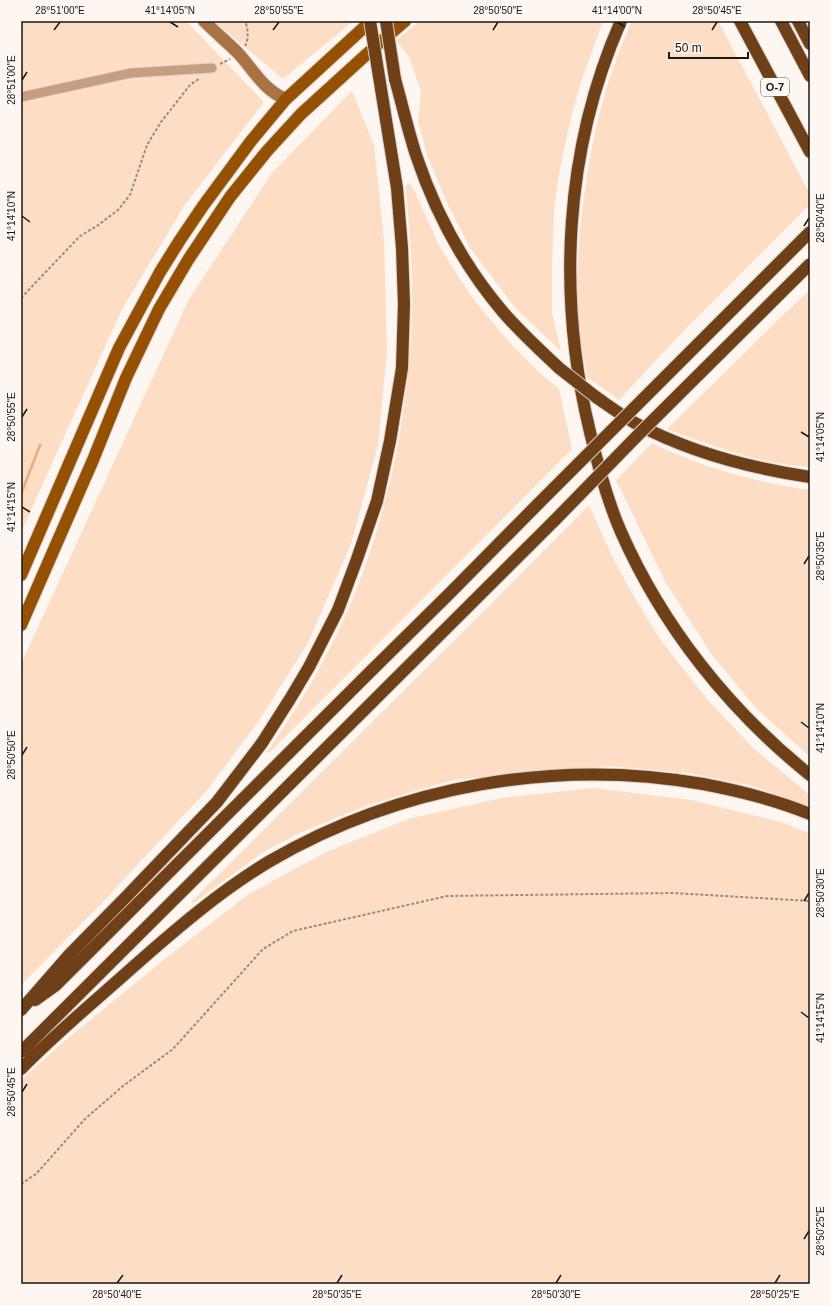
<svg xmlns="http://www.w3.org/2000/svg" width="831" height="1305" viewBox="0 0 831 1305" font-family="Helvetica,sans-serif">
<rect width="100%" height="100%" fill="#fef6f1"/>
<path fill="#feddc5" d="M21,21H186L264,102L184,206L122,309L21,532Z
M214,21H351V23L283,79Z
M420,21H603L581,82L571,117L559,174L554,211L552,269V312L561,351L516,309L470,248L448,205L428,158L418,122L421,91L409,57L396,40Z
M632,21H718L810,194V204L691,323L619,400L587,377C584,358 580,339 578,320C576,291 578,261 580,232C587,159 601,88 632,21Z
M352,91L374,145L384,239L387,351L378,445L351,544L308,643L258,722L208,789L101,904L21,985V664L189,299L272,173Z
M408,183L412,186L439,245L461,281L478,305L510,343L540,373L559,389L572,449L269,753L267,752C286,724 304,697 320,667C382,554 413,416 412,287C412,255 409,223 406,191V186Z
M810,290V467C763,465 711,446 667,429L783,315Z
M652,443C703,468 755,482 810,490V757L756,708L712,655L666,583L616,480Z
M589,505L611,554L629,588L659,638L707,699L753,748L810,795V807L752,786L688,773L609,766L454,780L404,794L369,805L333,819L298,834L265,851L192,904L191,902L489,606Z
M593,788L691,800L782,822L810,834V1284H21V1080L61,1044L166,958L249,894L326,852L408,819L502,798Z"/>
<g fill="none" stroke-linecap="round" stroke-linejoin="round">
<path stroke="#e6b28b" stroke-width="3" d="M21,494L40,445"/>
<defs>
<path id="street" d="M21,97L131,73L212,68"/>
<path id="secondary" d="M204,21C215,32 227,42 238,53C253,69 264,91 286,99"/>
<path id="primary" d="M21,575L119,348L160,272L180,240L203,206L251,141L286,99L371,21
M21,625L93,460L126,378L159,309L188,260L230,197L267,151L301,114L368,53L405,21"/>
<path id="highway" d="M621,21C564,150 557,296 590,432C598,466 607,500 621,532C663,627 729,710 810,775
M740,21L810,152
M781,21L810,76
M798,21L810,44
M395,79C402,104 408,130 416,155C435,212 464,266 503,312C520,332 540,350 559,368
M596,397C609,406 621,415 635,423C689,452 749,468 810,477
M35,1000L56,985L366,676L450,593L539,503
M21,1010L69,955L126,897L217,802L262,743L290,699L309,667L338,610L357,559L377,501L390,441L402,368L404,304L402,248L397,188L381,89
M21,1052L555,520
M21,1069C56,1033 95,1001 133,967C176,929 220,891 270,861C399,786 555,758 703,784C740,791 776,800 810,814"/>
</defs>
<use href="#street" stroke="#dad2ce" stroke-width="11"/>
<use href="#secondary" stroke="#dad2ce" stroke-width="14"/>
<use href="#primary" stroke="#dad2ce" stroke-width="14"/>
<use href="#highway" stroke="#dad2ce" stroke-width="14"/>
<path stroke="#918c88" stroke-width="2" stroke-dasharray="3 2" stroke-linecap="butt" d="M245,46C249,40 248,27 245,21
M220,64L230,59
M21,298L80,236L97,226L118,210L130,195L147,145L161,122L190,85L200,78
M21,1184L36,1174L85,1119L123,1086L173,1049L263,949L293,931L447,896L673,893L810,901"/>
<use href="#street" stroke="#c69e80" stroke-width="9"/>
<use href="#secondary" stroke="#aa7143" stroke-width="12"/>
<use href="#primary" stroke="#955002" stroke-width="12"/>
<use href="#highway" stroke="#6f4017" stroke-width="12"/>
<defs>
<path id="highway-bridge" d="M370,21L381,89
M386,21L395,79
M559,368L596,397
M539,503L810,232
M555,520L640,433L810,264"/>
</defs>
<use href="#highway-bridge" stroke="#dad2ce" stroke-width="14" stroke-linecap="butt"/>
<use href="#highway-bridge" stroke="#6f4017" stroke-width="12"/>
</g>
<path fill="none" stroke="#1a1715" stroke-width="1.5" d="M170,22L178,27M617,22L625,27M54,30L60,22M273,30L279,22M493,30L498,22M712,30L717,22M22,80L27,72M22,216L30,222M804,226L809,218M22,417L27,409M801,432L809,437M22,507L30,512M804,564L809,556M801,722L809,728M22,755L27,747M804,901L809,893M801,1012L809,1018M22,1092L27,1084M804,1239L809,1231M117,1283L123,1275M337,1283L342,1275M556,1283L561,1275M775,1283L780,1275"/>
<g text-anchor="middle" stroke-width="4" stroke-linejoin="round" paint-order="stroke">
<rect fill="#fef6f1" stroke="#5e5a57" stroke-width="1" x="761" y="78" width="28" height="18" rx="3"/>
<g font-size="11" font-weight="bold" fill="#1a1715">
<text x="775" y="91">O-7</text>
</g>
</g>
<rect width="831" height="1305" fill="none" stroke="#fef6f1" stroke-width="44"/>
<path d="M669 52v6h79v-6" fill="none" stroke="#1a1715" stroke-width="2"/>
<text x="675" y="52" font-size="12" fill="#1a1715" stroke="#fef6f1" stroke-width="3" paint-order="stroke">50 m</text>
<rect x="22" y="22" width="787" height="1261" fill="none" stroke="#1a1715" stroke-width="1.5"/>
<g font-size="10" text-anchor="middle" fill="#1a1715">
<text x="60" y="14">28°51'00"E</text>
<text x="170" y="14">41°14'05"N</text>
<text x="279" y="14">28°50'55"E</text>
<text x="498" y="14">28°50'50"E</text>
<text x="617" y="14">41°14'00"N</text>
<text x="717" y="14">28°50'45"E</text>
<text transform="translate(11 80) rotate(-90)" y="4">28°51'00"E</text>
<text transform="translate(11 216) rotate(-90)" y="4">41°14'10"N</text>
<text transform="translate(820 218) rotate(-90)" y="4">28°50'40"E</text>
<text transform="translate(11 417) rotate(-90)" y="4">28°50'55"E</text>
<text transform="translate(820 437) rotate(-90)" y="4">41°14'05"N</text>
<text transform="translate(11 507) rotate(-90)" y="4">41°14'15"N</text>
<text transform="translate(820 556) rotate(-90)" y="4">28°50'35"E</text>
<text transform="translate(820 728) rotate(-90)" y="4">41°14'10"N</text>
<text transform="translate(11 755) rotate(-90)" y="4">28°50'50"E</text>
<text transform="translate(820 893) rotate(-90)" y="4">28°50'30"E</text>
<text transform="translate(820 1018) rotate(-90)" y="4">41°14'15"N</text>
<text transform="translate(11 1092) rotate(-90)" y="4">28°50'45"E</text>
<text transform="translate(820 1231) rotate(-90)" y="4">28°50'25"E</text>
<text x="117" y="1298">28°50'40"E</text>
<text x="337" y="1298">28°50'35"E</text>
<text x="556" y="1298">28°50'30"E</text>
<text x="775" y="1298">28°50'25"E</text>
</g>
</svg>
